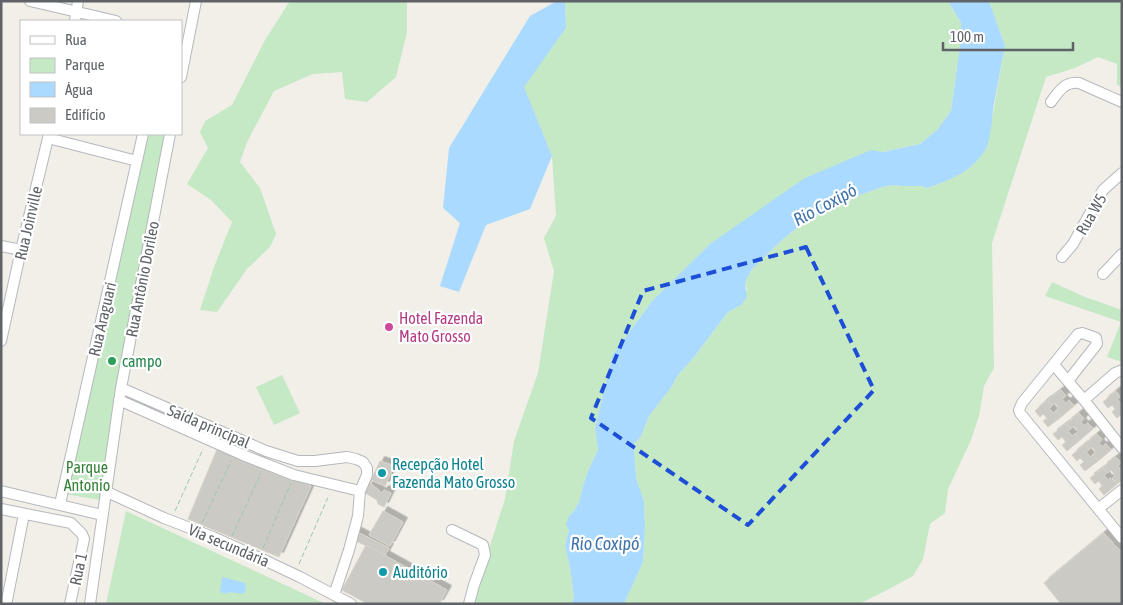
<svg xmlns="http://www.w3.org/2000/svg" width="1123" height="605" viewBox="0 0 1123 605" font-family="'Asap Condensed',sans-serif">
<defs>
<filter id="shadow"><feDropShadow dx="4.5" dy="-4.5" stdDeviation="0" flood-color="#0004"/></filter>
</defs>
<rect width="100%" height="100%" fill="#f1efe8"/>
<path fill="#c5e8c5" d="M290,1H407V32L396,77L367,102L345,99L342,72L313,74L274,91L247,142L240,162L260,188L276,234L270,247L247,269L217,312L200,310L214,267L232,222L211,200L187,184L208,148L200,132L205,121L232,105L265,40Z
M565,1H948L961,23L960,46L951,111L937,130L920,144L883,152L871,151L710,244L653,300L613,354L595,428L598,450L588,471L583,486L579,502L574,511L569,516V530L565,546L570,567L574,598L571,604H471L505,499L514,441L538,373L554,271L544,238L556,216L552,156L523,87L566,28Z
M989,1H1122V87L1117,85V64L1098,57L1075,68L1046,77L992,243L994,368L984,386L979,416L971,440L948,489L945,513L930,524L923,559L913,576L889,589L859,604H624L643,562L645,528L644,501L636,478L634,444L641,436L649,416L670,389L678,375L694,357L728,312L741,305L747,289L745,284L747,278L752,269L781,241L799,226L824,212L835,204L882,187L894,185L902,186H921L928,188L948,180L972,166L987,147L1005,46Z
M146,134H167L100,500L65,494Z
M1052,282L1085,297L1122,310V362L1107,357L1121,322L1045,296Z
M282,375L300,413L274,425L256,387Z
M126,511L326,604H106Z"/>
<path fill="#aadaff" d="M557,1H565L566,28L524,87L552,156L530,209L486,225L459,292L440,286L460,223L443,208L449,148L530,16Z
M948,1H989L1005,46L993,109L992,121L989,140L987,147L981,156L972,166L962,173L948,180L928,188L921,186H902L894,185L882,187L835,204L824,212L812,218L799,226L781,241L752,269L747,278L745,284L747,297L741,305L728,312L694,357L678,375L670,389L649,416L641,436L634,444L636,478L644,501L645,528L643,562L624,604H571L574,598L570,567L565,546L569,530L566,525L569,516L574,511L579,502L583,486L588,471L598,450L595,428L613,354L653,300L710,244L805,178L871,150L883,152L920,144L937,130L951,111L960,46L961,23Z
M222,577L245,583L246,589L244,594L228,592L227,594L220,592Z"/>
<path fill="#cccac5" stroke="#d6d1c6" filter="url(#shadow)" d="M1061,390L1066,396L1062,399L1066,403L1069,400L1074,406L1061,417L1056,410L1059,408L1055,403L1052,405L1048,400Z
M1116,391L1120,397L1117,399L1122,404V414L1117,418L1112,412L1115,409L1112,405L1108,408L1103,402Z
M1047,400L1052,406L1049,408L1053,413L1056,411L1061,417L1048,427L1043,421L1047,418L1043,414L1040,417L1035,411Z
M1079,413L1084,419L1081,422L1084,426L1088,423L1093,429L1080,440L1075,434L1078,431L1074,426L1071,429L1067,423Z
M1066,424L1071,429L1068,431L1072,436L1075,434L1080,440L1067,451L1062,445L1066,442L1062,437L1058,440L1053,434Z
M1097,434L1102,440L1099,443L1102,447L1106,444L1111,450L1098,461L1093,454L1096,452L1092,447L1089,449L1085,444Z
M1084,445L1089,450L1086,452L1090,457L1093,455L1098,461L1085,471L1080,465L1084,462L1080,458L1077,461L1072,455Z
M218,447L311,486L279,557L188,519Z
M1116,457L1121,463L1118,466L1122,470V480L1117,484L1112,478L1115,475L1111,470L1108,473L1103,467Z
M380,461L394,466L385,486L371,480Z
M1103,468L1107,473L1104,475L1108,480L1111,478L1117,484L1104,495L1099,489L1102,486L1099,481L1095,484L1090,478Z
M370,483L382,493L384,490L391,493L384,507L378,504L377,500L364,492Z
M383,511L403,522L390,546L369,535Z
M355,531L389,548L385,555L352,539Z
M1104,533L1122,553V604H1061L1044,583Z
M366,545L447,590L439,604H368L342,590Z"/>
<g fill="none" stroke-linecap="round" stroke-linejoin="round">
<defs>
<path id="minor" d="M30,1L116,21
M75,21L78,1
M181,77L196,1
M1051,102C1058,92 1065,81 1079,83L1122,102
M48,138L137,161
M1,246L21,250
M1062,257L1073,244L1103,190L1122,173
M1103,274L1122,254
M1,341L21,250L49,134
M1054,365L1084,400L1122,448
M1068,381L1097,344L1096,338L1082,333L1078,334L1022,403L1019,410L1020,413L1122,538
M121,388L266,451L298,461H315L347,457L356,459L363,462L367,468V475L360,491L358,516L349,550L334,595
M119,400L243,455L294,475L360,491
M1084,400L1115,373L1122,370
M1,491L102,515
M105,491L164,518L213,537L262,559L300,577L351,604
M60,504L143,134
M1,509L71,523L82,534L84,539L70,604
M1098,509L1122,490
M452,530L483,545L485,555L474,585L469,604
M7,600L24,514
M90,604L121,388L170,134"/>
</defs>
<use href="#minor" stroke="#b5b8bc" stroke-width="12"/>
<path stroke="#9cc7a9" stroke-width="1" stroke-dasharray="5 2.5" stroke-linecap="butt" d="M175,511L203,449
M202,523L231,461
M232,536L261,473
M263,548L291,483
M299,564L329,495"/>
<use href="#minor" stroke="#fff" stroke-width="10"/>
</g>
<path fill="none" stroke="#1d4ed8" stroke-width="4" stroke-dasharray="10 6" stroke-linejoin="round" d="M806,247L874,390L748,525L591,418L643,291Z"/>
<circle fill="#d1479c" stroke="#fff" stroke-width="2" cx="389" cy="327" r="5"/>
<circle fill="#2e9e5b" stroke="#fff" stroke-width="2" cx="112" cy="361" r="5"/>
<g fill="#0f9aa8" stroke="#fff" stroke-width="2">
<circle cx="382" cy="473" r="5"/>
<circle cx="383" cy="572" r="5"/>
</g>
<g text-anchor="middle" stroke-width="4.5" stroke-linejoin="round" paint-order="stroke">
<g font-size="16" fill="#5f6368" stroke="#fff">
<text transform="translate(1091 214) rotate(-60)" y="6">Rua W5</text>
<text transform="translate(28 223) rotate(-77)" y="6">Rua Joinville</text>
<text transform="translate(142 279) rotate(-79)" y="6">Rua Antônio Dorileo</text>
<text transform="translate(102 319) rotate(-77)" y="6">Rua Araguari</text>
<text transform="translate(209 426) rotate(23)" y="6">Saída principal</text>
<text transform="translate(229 545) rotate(23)" y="6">Via secundária</text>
<text transform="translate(78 569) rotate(-78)" y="6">Rua 1</text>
</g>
<g font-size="16" fill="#b23c85" stroke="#fff" text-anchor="start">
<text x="399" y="324">Hotel Fazenda<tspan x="399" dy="18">Mato Grosso</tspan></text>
</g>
<g font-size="16" fill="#27864d" stroke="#fff" text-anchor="start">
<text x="122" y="367">campo</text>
</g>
<g font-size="16" fill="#0d838f" stroke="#fff" text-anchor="start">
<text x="392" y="470">Recepção Hotel<tspan x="392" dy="18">Fazenda Mato Grosso</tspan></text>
<text x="393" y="578">Auditório</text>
</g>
<g font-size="16" fill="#348238" stroke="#fff">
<text x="87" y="473">Parque<tspan x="87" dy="18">Antonio</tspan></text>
</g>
<g font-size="18" font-style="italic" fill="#4174aa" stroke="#fff">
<text transform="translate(825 205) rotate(-28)" y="6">Rio Coxipó</text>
<text x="605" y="550">Rio Coxipó</text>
</g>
</g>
<rect width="1123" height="605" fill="none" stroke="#5f6368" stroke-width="5"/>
<rect x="20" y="20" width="162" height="115" fill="#ffffff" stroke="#bfc1c3"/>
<rect x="30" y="36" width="25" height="8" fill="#ffffff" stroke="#bfc1c3"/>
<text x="65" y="45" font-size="15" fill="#5f6368">Rua</text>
<rect x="30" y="58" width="25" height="15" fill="#c5e8c5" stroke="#bfc1c3"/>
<text x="65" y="70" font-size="15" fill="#5f6368">Parque</text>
<rect x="30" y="82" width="25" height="15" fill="#aadaff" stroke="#bfc1c3"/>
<text x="65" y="95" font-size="15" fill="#5f6368">Água</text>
<rect x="30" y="108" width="25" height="15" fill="#cccac5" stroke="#bfc1c3"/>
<text x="65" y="120" font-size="15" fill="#5f6368">Edifício</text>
<path d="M943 42v8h130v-8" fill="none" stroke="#5f6368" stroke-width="2.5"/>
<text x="950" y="42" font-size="15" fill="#5f6368" stroke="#ffffff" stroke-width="4" paint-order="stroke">100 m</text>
</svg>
